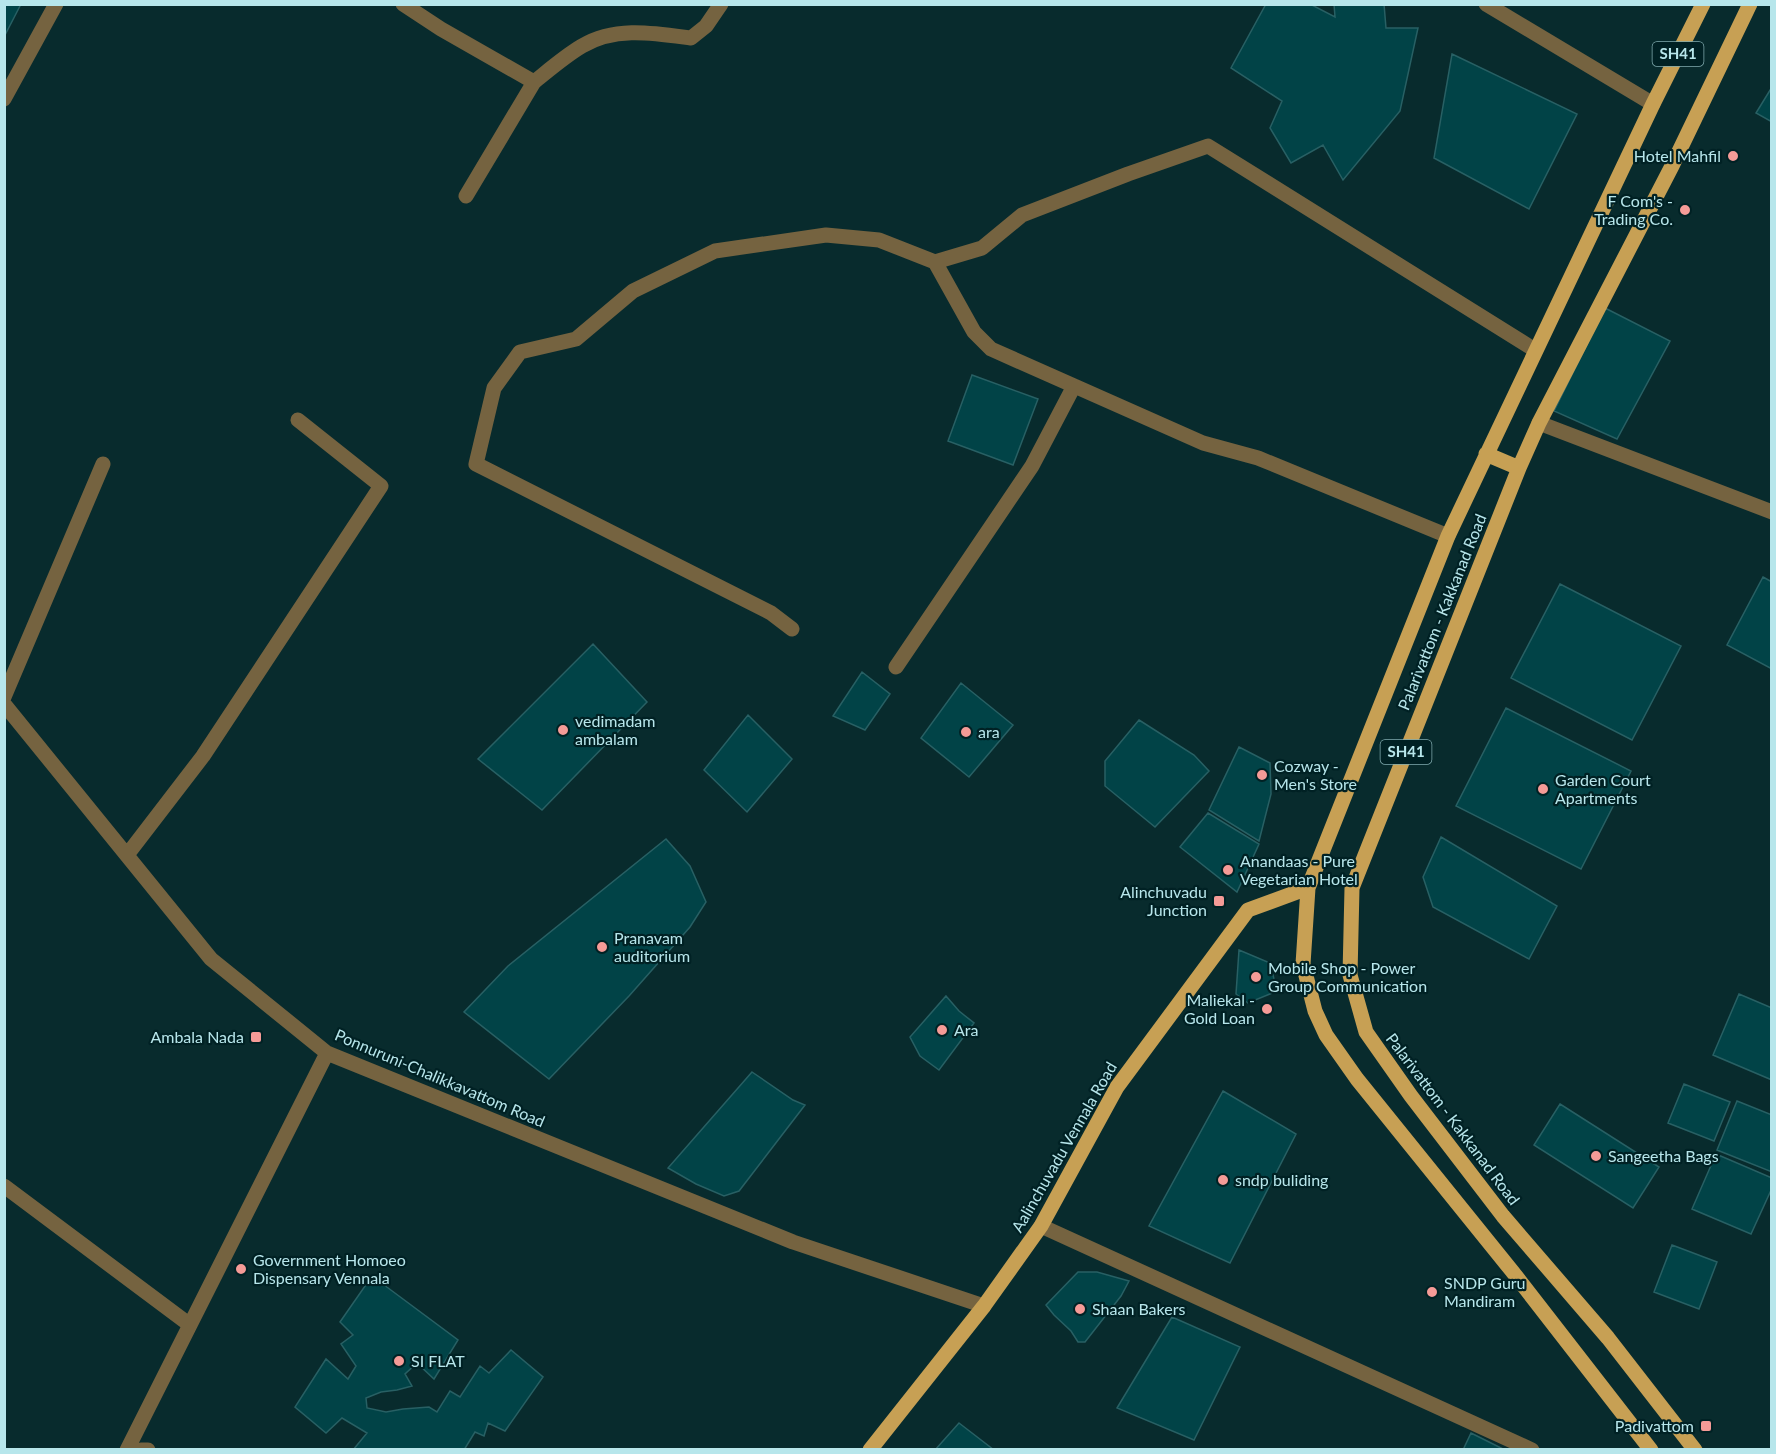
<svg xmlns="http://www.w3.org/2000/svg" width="1776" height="1454" viewBox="0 0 1776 1454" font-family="Lato,sans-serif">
<rect width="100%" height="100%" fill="#082b2d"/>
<path fill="#014347" stroke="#286064" stroke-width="1.5" d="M4,4H21L4,37Z
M1266,4H1310L1335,17L1334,4H1384L1386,28H1418L1400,111L1343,180L1323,145L1291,163L1270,128L1282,101L1231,68Z
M1452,54L1577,114L1529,209L1434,158Z
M1772,87V122L1756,113Z
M1605,308L1670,341L1617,439L1554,411Z
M972,375L1038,399L1013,465L948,441Z
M1763,577L1772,582V669L1727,645Z
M1560,584L1681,646L1632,740L1511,678Z
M593,644L647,702L542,810L478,759Z
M862,672L890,694L865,730L833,716Z
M961,683L1013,725L969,777L921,738Z
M1506,708L1631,771L1581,869L1456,806Z
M748,715L792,759L747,812L704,770Z
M1139,720L1194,755L1209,771L1155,827L1105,786V761Z
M1239,747L1270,763L1271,794L1259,841L1209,810Z
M1208,813L1259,844L1237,892L1180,847Z
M1441,837L1557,906L1529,959L1433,907L1423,877Z
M666,839L690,866L706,902L690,927L629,996L549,1079L464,1012L508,966Z
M1239,950L1270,963L1277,991L1248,1003L1236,994Z
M1739,994L1772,1008V1080L1713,1055Z
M946,996L959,1011L974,1023L939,1070L920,1056L910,1037Z
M752,1072L793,1100L805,1105L739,1191L724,1196L696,1184L668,1168Z
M1684,1084L1730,1102L1714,1141L1668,1123Z
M1223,1091L1296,1134L1230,1263L1149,1226Z
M1737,1101L1772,1115V1172L1717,1150Z
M1560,1104L1659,1167L1633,1208L1534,1145Z
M1716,1154L1772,1178V1188L1751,1234L1692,1209Z
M1672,1245L1717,1262L1699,1309L1654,1292Z
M1078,1272H1097L1129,1281L1121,1296L1085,1342H1078L1071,1331L1054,1315L1046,1305Z
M372,1276L458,1340L434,1379L417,1363L405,1374L412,1386L397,1390L381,1392L366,1398L367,1408L386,1412L403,1409L429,1407L437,1412L450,1391L460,1397L480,1366L489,1373L511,1350L543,1377L505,1431L488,1423L484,1436L475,1432L464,1450H353L367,1433L342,1418L326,1433L295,1407L326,1359L348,1379L356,1366L341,1344L353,1335L340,1322Z
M1172,1317L1240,1347L1194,1440L1117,1408Z
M959,1423L994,1450H935Z
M1471,1433L1505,1450H1463Z"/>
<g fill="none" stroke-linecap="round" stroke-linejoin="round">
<path stroke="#756340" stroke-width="15" d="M403,4L441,29L534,82L466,196
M1486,4L1653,104
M534,82C549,70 565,56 582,46C615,26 654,33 691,38L706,26L721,4
M4,99L56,4
M935,262L974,332L991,349L1203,443L1258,458L1448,536
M1539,423L1772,512
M792,629L771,613L476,464L494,388L520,352L576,339L633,291L715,251L826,235L879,240L935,262L982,248L1022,215L1128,174L1208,146L1535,350
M896,667L1032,466L1074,386
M4,697L103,464
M4,704L211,959L327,1053L793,1242L984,1306
M127,855L203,756L381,486L298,420
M4,1186L190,1325
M1041,1226L1532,1450
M127,1450L327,1053
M141,1450H148"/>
<path stroke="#c7a054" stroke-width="15" d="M1486,454L1519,468
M870,1450L984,1306L1041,1226L1117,1087L1248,910L1308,888
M1651,1450L1512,1271L1357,1079L1326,1035L1315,1011L1303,964L1308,888L1448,536L1653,104L1703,4
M1695,1450L1608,1338L1503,1216L1411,1096L1366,1032L1350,975L1352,888L1519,468L1539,423L1672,166L1750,4"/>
</g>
<g fill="#f59b97" stroke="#002124" stroke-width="2">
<circle cx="1733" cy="156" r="6"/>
<circle cx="1685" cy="210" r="6"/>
<circle cx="563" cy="730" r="6"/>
<circle cx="966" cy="732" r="6"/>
<circle cx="1262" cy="775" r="6"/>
<circle cx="1543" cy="789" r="6"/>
<circle cx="1228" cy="870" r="6"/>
<rect x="1213" y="895" width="12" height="12" rx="3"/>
<circle cx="602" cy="947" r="6"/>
<circle cx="1256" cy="977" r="6"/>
<circle cx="1267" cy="1009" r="6"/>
<circle cx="942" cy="1030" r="6"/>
<rect x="250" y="1031" width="12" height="12" rx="3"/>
<circle cx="1596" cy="1156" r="6"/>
<circle cx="1223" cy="1180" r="6"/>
<circle cx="241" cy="1269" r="6"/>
<circle cx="1432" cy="1292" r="6"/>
<circle cx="1080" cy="1309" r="6"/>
<circle cx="399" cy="1361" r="6"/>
<rect x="1700" y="1420" width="12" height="12" rx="3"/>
</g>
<g text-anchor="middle" stroke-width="4.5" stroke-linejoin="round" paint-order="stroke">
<g fill="#002124" stroke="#80abaf" stroke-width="1.5">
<rect x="1652.5" y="42" width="51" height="24" rx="4.5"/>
<rect x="1380.5" y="740" width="51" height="24" rx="4.5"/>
</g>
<g font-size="15" font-weight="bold" fill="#b7e6eb">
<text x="1678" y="59">SH41</text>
<text x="1406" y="757">SH41</text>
</g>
<g font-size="16" fill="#b7e6eb" stroke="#002124" text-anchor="start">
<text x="1721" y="162" text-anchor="end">Hotel Mahfil</text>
<text x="1673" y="207" text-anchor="end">F Com's -<tspan x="1673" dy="18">Trading Co.</tspan></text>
<text x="575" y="727">vedimadam<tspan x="575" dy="18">ambalam</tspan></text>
<text x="978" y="738">ara</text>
<text x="1274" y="772">Cozway -<tspan x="1274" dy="18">Men's Store</tspan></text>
<text x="1555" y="786">Garden Court<tspan x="1555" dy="18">Apartments</tspan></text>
<text x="1240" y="867">Anandaas - Pure<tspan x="1240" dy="18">Vegetarian Hotel</tspan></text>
<text x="1207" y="898" text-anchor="end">Alinchuvadu<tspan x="1207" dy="18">Junction</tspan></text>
<text x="614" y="944">Pranavam<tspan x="614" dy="18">auditorium</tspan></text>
<text x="1268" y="974">Mobile Shop - Power<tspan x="1268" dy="18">Group Communication</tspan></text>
<text x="1255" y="1006" text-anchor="end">Maliekal -<tspan x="1255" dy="18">Gold Loan</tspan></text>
<text x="954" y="1036">Ara</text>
<text x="244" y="1043" text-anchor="end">Ambala Nada</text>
<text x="1608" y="1162">Sangeetha Bags</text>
<text x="1235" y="1186">sndp buliding</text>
<text x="253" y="1266">Government Homoeo<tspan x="253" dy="18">Dispensary Vennala</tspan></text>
<text x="1444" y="1289">SNDP Guru<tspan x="1444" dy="18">Mandiram</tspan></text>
<text x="1092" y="1315">Shaan Bakers</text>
<text x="411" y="1367">SI FLAT</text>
<text x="1694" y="1432" text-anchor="end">Padivattom</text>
</g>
<g font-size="16" fill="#b7e6eb" stroke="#002124">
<text transform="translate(1442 612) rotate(-68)" y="6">Palarivattom - Kakkanad Road</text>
<text transform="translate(440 1078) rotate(23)" y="6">Ponnuruni-Chalikkavattom Road</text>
<text transform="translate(1453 1119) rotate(53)" y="6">Palarivattom - Kakkanad Road</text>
<text transform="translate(1064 1147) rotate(-60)" y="6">Aalinchuvadu Vennala Road</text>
</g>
</g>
<rect width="1776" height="1454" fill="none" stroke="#b7e6eb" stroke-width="12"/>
</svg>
